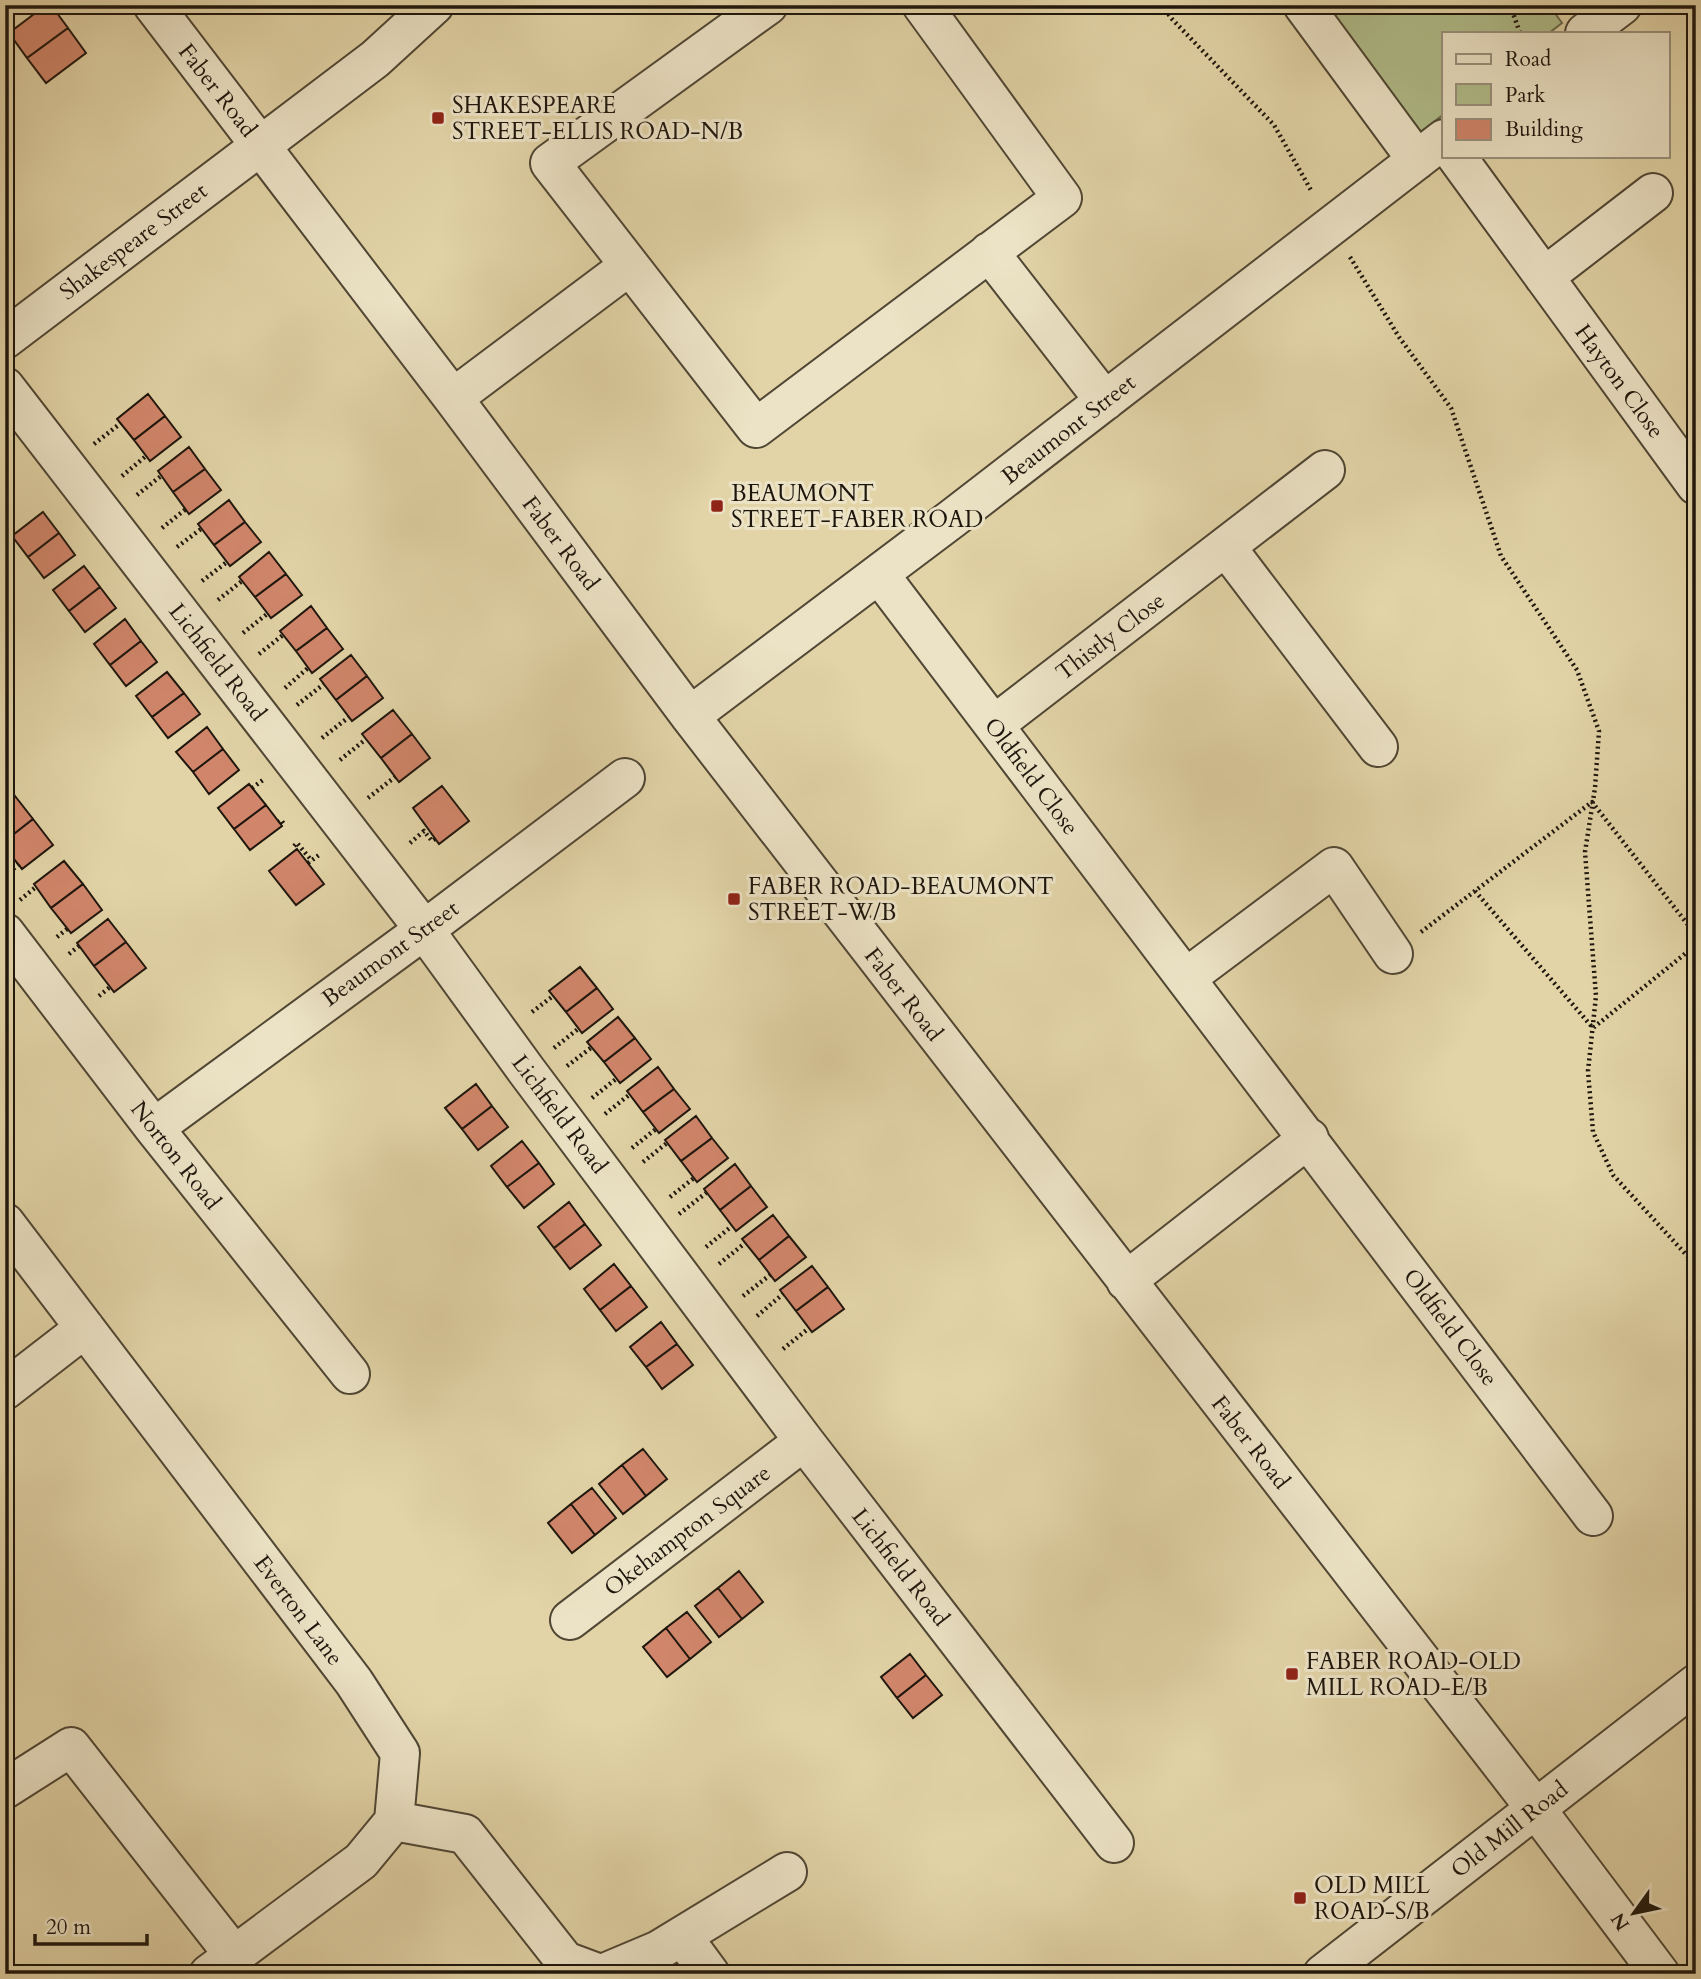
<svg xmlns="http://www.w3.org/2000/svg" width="1701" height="1979" viewBox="0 0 1701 1979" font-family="Cardo,serif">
<rect width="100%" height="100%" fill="#e2d4a7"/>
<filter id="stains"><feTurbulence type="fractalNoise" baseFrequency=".00286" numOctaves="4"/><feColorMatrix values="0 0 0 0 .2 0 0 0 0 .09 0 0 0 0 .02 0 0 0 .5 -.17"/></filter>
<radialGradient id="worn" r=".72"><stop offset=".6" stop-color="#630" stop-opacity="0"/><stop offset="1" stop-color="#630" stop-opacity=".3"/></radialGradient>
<path fill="#b0bd8a" stroke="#676a4c" stroke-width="2" d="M1313,5H1549L1562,23L1549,33H1444V114L1405,144Z"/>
<path fill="#d1866b" stroke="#1e160d" stroke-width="2" d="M46,5H51L68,28L27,58L9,33Z
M68,28L86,53L46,83L27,58Z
M148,394L165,416L134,440L117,419Z
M165,416L181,437L150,461L134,440Z
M189,447L205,469L173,492L158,471Z
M205,469L221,490L189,514L173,492Z
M229,500L245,522L214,545L198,524Z
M43,512L59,533L28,557L12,536Z
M245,522L261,542L230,566L214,545Z
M59,533L75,555L44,578L28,557Z
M269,552L286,574L255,597L239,577Z
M84,566L100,587L69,611L53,590Z
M286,574L302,595L271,618L255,597Z
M100,587L116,608L85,632L69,611Z
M311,606L327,628L296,651L280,631Z
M125,619L141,641L110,665L94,644Z
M327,628L343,649L312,673L296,651Z
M141,641L157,662L126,686L110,665Z
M351,655L367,676L336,700L320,679Z
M167,672L184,693L152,717L136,696Z
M367,676L383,698L352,721L336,700Z
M184,693L200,714L168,738L152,717Z
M393,710L412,734L381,758L362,734Z
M207,727L223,749L193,772L176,752Z
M412,734L430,758L399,782L381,758Z
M223,749L239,770L209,794L193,772Z
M249,784L266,805L234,829L218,808Z
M442,786L469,821L439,844L413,808Z
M15,796L33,819L5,841V804Z
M266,805L282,826L250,850L234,829Z
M33,819L53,845L22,869L5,848V841Z
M297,849L324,884L296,905L269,871Z
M64,861L83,884L51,908L34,884Z
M83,884L102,910L71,933L51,908Z
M108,919L126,942L94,966L77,943Z
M126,942L146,968L114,992L94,966Z
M580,967L597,988L566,1012L549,991Z
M597,988L613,1009L582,1033L566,1012Z
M618,1017L635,1038L604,1062L587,1042Z
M635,1038L651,1059L620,1083L604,1062Z
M658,1067L674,1089L643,1112L627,1091Z
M476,1084L492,1106L462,1129L445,1108Z
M674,1089L690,1109L659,1133L643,1112Z
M492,1106L508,1127L478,1150L462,1129Z
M696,1116L712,1138L681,1161L665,1140Z
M712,1138L728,1158L697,1182L681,1161Z
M522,1141L539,1163L507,1187L491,1166Z
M539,1163L554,1184L524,1208L507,1187Z
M735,1164L751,1186L720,1210L704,1189Z
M751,1186L767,1207L736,1231L720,1210Z
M569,1202L585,1224L554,1248L538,1227Z
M773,1215L789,1236L759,1260L742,1239Z
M585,1224L601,1245L570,1269L554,1248Z
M789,1236L806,1257L775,1281L759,1260Z
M614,1264L631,1286L600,1310L584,1289Z
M812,1266L828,1287L796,1311L780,1290Z
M631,1286L647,1307L616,1331L600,1310Z
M828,1287L844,1309L812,1332L796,1311Z
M661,1322L677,1344L646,1367L630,1347Z
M677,1344L693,1365L662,1389L646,1367Z
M643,1449L667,1479L646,1496L622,1465Z
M622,1465L646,1496L623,1514L599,1484Z
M592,1488L616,1518L595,1535L571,1504Z
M571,1504L595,1535L572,1553L548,1523Z
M739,1571L763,1602L742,1619L718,1588Z
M718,1588L742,1619L719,1637L695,1606Z
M687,1612L711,1642L690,1659L666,1628Z
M666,1628L690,1659L667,1677L643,1647Z
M910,1654L926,1675L897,1698L881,1677Z
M926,1675L942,1695L913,1718L897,1698Z"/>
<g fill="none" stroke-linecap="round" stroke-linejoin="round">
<defs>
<path id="minor" d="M153,5L453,398L690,716L1536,1809L1660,1974
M768,5L550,163L756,428L1062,198L922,5
M1303,5L1417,160
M1585,33L1622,5
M1456,156L1696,485
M989,252L1105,401
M1544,277L1653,193
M5,339L375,59L434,5
M5,387L420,924L526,1070L804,1441L1114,1843
M453,398L629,266
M1226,547L1378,747
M879,574L1593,1516
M690,716L953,518L1444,139
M994,725L1325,470
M5,933L154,1128L350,1374
M1186,978L1334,867L1393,954
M154,1128L424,930L625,778
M5,1223L354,1682L400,1753L394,1821L361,1861L209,1974
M1126,1281L1309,1138
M5,1390L85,1328
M570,1620L804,1441
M5,1789L71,1747L234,1955
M394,1821L465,1834L565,1961L600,1974
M682,1936L710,1974
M602,1974L659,1950L787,1872
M1323,1974L1696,1684"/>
</defs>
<use href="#minor" stroke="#4f4634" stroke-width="42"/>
<path stroke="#1e160d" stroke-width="4.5" stroke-dasharray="2 3.5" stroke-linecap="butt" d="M1162,5L1172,19L1274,125L1312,192
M1510,5L1520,33
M1350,257L1399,337L1451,408L1501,556L1577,670L1599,731L1595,788L1585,852L1596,996L1588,1071L1593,1132L1613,1175L1691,1260L1696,1269
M94,444L121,423
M122,476L146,456
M137,495L161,476
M162,528L186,509
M177,547L201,529
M202,581L227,562
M218,600L242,581
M243,633L267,614
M259,654L283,635
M285,688L308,668
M297,705L324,684
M322,738L349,717
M340,760L366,739
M252,788L263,780
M368,798L395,777
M278,822L281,820L284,824
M410,843L424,831L432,841L435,839
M294,846L297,843L312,861
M308,863L319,855
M5,876L19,864
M1475,891L1593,1028L1696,945
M20,900L36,887
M1421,932L1592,802L1696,935
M57,937L67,929
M69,954L79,946
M99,996L110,987
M532,1012L553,996
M554,1048L578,1029
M567,1066L592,1047
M592,1098L616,1079
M605,1114L629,1095
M632,1148L656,1129
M643,1162L667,1143
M670,1197L694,1178
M679,1214L706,1193
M706,1247L732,1226
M719,1264L745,1243
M743,1296L770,1275
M757,1316L783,1294
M783,1349L809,1328"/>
<use href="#minor" stroke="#ece3c6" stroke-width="38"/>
</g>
<g fill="#8f2418" stroke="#ece3c6" stroke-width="2.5">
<rect x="431" y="111" width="14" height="14" rx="3.5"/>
<rect x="710" y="499" width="14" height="14" rx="3.5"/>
<rect x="727" y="892" width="14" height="14" rx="3.5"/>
<rect x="1285" y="1667" width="14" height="14" rx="3.5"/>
<rect x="1293" y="1891" width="14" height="14" rx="3.5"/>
</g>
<g text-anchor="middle" stroke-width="6" stroke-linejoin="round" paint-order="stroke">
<g font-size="23" fill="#1e160d" stroke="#ece3c6">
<text transform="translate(218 90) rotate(52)" y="8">Faber Road</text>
<text transform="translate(133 241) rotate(-37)" y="8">Shakespeare Street</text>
<text transform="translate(1620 381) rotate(54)" y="8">Hayton Close</text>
<text transform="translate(1068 429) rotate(-38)" y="8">Beaumont Street</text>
<text transform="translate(561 543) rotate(53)" y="8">Faber Road</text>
<text transform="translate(1110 636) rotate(-37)" y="8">Thistly Close</text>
<text transform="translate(218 662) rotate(52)" y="8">Lichfield Road</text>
<text transform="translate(1032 776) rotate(53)" y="8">Oldfield Close</text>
<text transform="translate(390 953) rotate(-36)" y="8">Beaumont Street</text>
<text transform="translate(904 994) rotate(52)" y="8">Faber Road</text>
<text transform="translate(560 1114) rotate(53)" y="8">Lichfield Road</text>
<text transform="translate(176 1155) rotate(52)" y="8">Norton Road</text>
<text transform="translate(1451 1327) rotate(53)" y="8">Oldfield Close</text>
<text transform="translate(1251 1442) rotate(52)" y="8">Faber Road</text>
<text transform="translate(687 1530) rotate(-37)" y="8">Okehampton Square</text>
<text transform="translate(901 1567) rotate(52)" y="8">Lichfield Road</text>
<text transform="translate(299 1610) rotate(53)" y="8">Everton Lane</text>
<text transform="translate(1509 1829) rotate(-38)" y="8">Old Mill Road</text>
</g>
<g font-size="23" fill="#1e160d" stroke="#ece3c6" text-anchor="start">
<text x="452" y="113">SHAKESPEARE<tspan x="452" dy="26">STREET-ELLIS ROAD-N/B</tspan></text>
<text x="731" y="501">BEAUMONT<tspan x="731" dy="26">STREET-FABER ROAD</tspan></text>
<text x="748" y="894">FABER ROAD-BEAUMONT<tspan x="748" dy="26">STREET-W/B</tspan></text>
<text x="1306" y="1669">FABER ROAD-OLD<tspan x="1306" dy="26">MILL ROAD-E/B</tspan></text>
<text x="1314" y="1893">OLD MILL<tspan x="1314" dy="26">ROAD-S/B</tspan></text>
</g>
</g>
<rect width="1701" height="1979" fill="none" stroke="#e2d4a7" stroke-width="28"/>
<rect x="7" y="7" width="1687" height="1965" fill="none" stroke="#1e160d" stroke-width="3.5"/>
<rect x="14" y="14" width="1673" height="1951" fill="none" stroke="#1e160d" stroke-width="2"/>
<rect x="1442" y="32" width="228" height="126" fill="#ece3c6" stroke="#9a917c" stroke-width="2"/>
<rect x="1456" y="54" width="35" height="10" fill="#ece3c6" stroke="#9a917c" stroke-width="2"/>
<text x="1505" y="66" font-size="21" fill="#1e160d">Road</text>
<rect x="1456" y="84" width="35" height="21" fill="#b0bd8a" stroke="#9a917c" stroke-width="2"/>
<text x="1505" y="102" font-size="21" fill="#1e160d">Park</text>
<rect x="1456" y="119" width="35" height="21" fill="#d1866b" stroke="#9a917c" stroke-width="2"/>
<text x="1505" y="136" font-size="21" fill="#1e160d">Building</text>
<g transform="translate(1634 1913) rotate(237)" stroke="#ece3c6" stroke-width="5" paint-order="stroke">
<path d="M0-5L12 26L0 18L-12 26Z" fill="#1e160d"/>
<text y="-10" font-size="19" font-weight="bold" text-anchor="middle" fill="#1e160d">N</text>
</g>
<path d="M35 1934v10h112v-10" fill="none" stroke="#1e160d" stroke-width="3.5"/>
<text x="46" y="1934" font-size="21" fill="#1e160d" stroke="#ece3c6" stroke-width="5" paint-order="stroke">20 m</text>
<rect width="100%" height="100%" filter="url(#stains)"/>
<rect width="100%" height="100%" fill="url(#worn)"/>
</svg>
